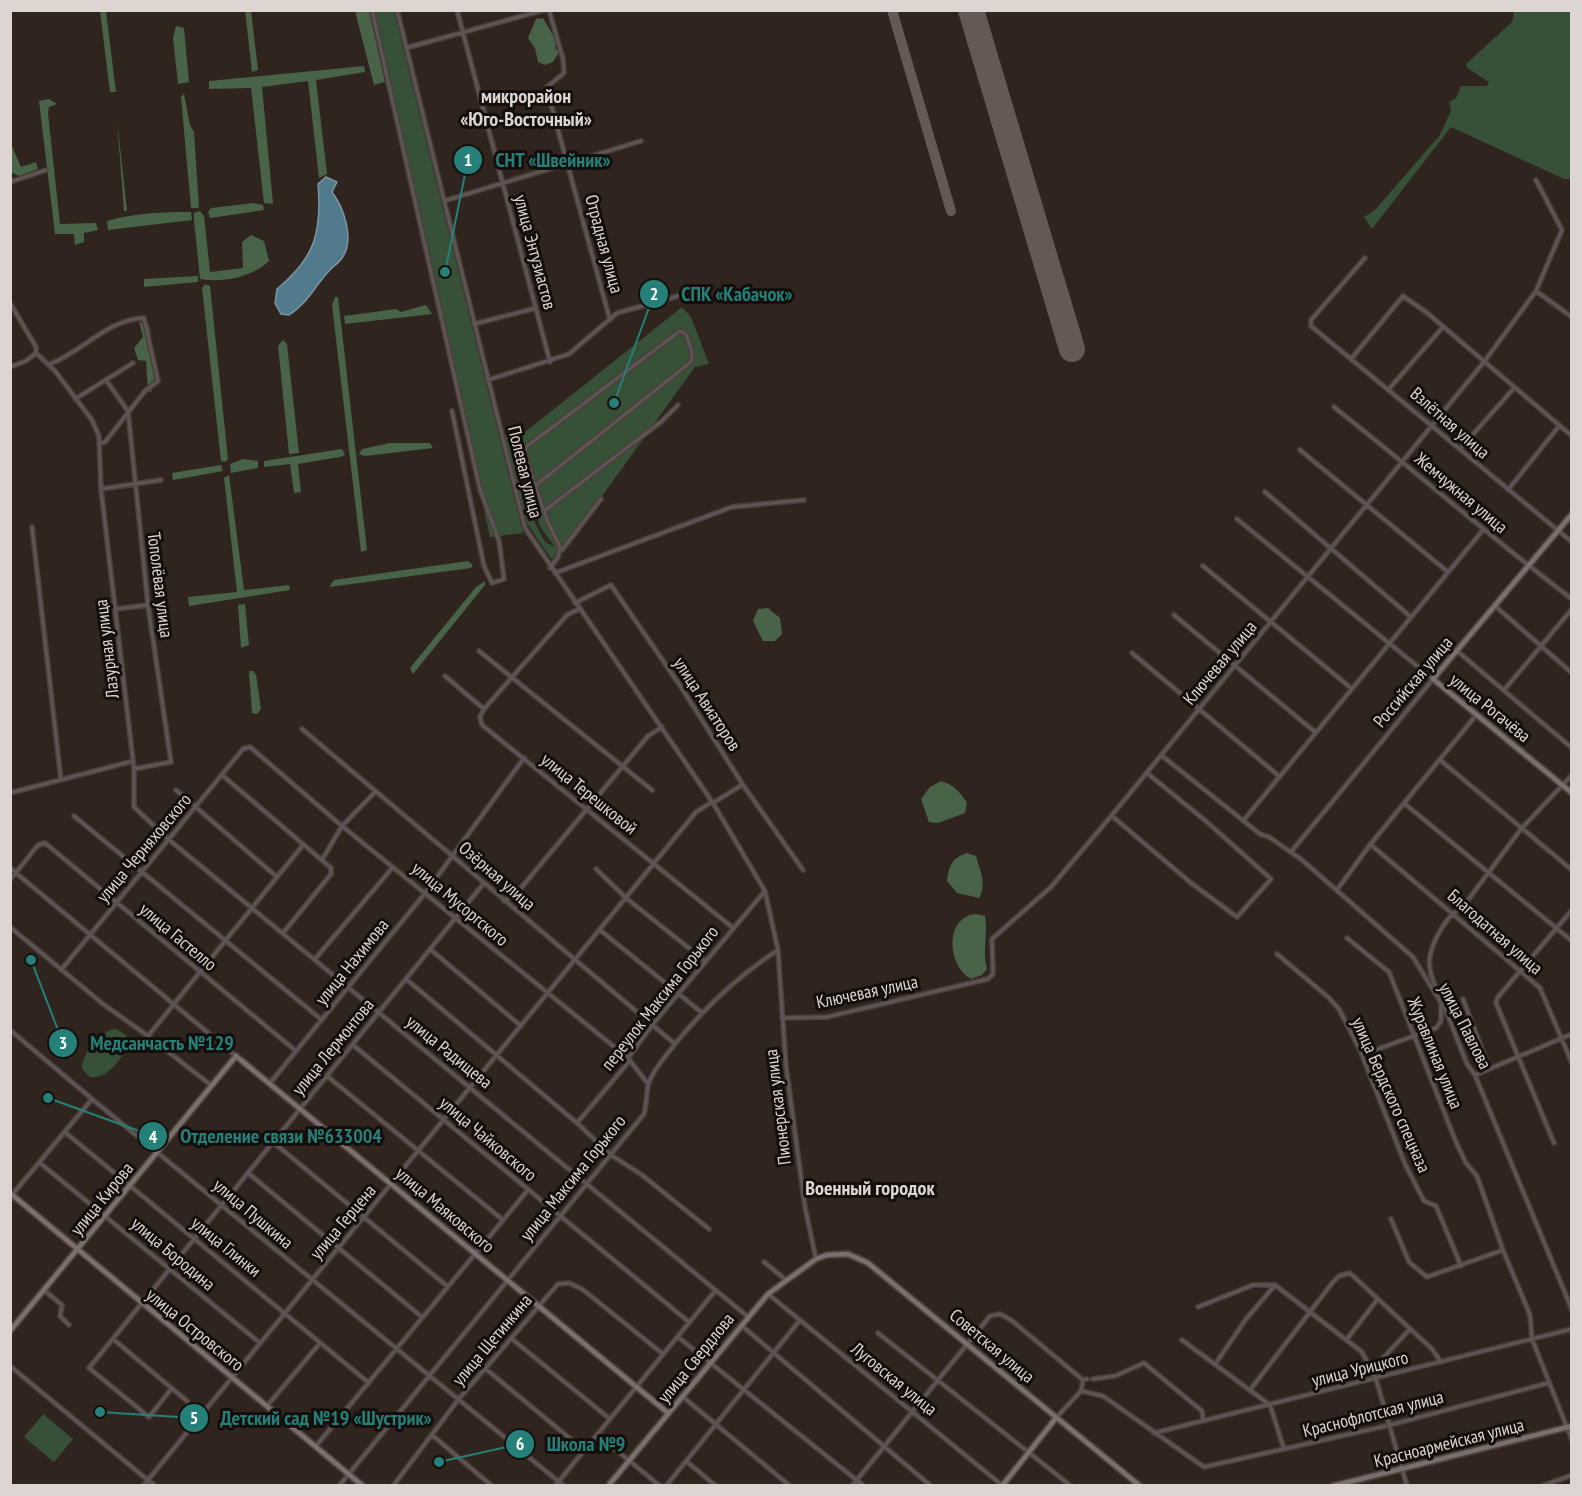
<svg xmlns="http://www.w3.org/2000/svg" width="1582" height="1496" viewBox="0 0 1582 1496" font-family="'PT Sans Narrow',sans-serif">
<rect width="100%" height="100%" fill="#30241e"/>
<path fill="#365137" d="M372,11H394L523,533L490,537Z
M1514,11H1571V179H1564L1451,127L1372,229L1364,217L1375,210L1440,135L1451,110L1449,102L1456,98L1461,86H1487L1489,82L1467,68L1466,64L1512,22Z
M682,307L691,317L709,364L695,367L561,553L558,550L552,560L528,525L518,495L505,435L510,436L521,486L533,511L532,517L545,542L555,547L541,528L527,491L515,440Z
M116,1029L126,1035C132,1051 107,1081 90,1077L82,1069C81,1054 102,1029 116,1029Z
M43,1414L73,1439L54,1462L24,1437Z"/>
<path fill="#486348" d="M100,11H106L116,92H110Z
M245,11H251L258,70L252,72Z
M355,11H369L385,82L374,85Z
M543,18L557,42L555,48L559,52L553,62L545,65L538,62L535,48L528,38L536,19Z
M176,26L184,28L189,82L178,84L173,38Z
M364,66L365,72L316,80L327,174L319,178L308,81L262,87L273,204L264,203L251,88L209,89V81Z
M184,94L190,125L194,132L199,208H191L181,97Z
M49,99L57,104L49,107L48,113L60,224L96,223L98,230L84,233V242L75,245L74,234H55L39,101Z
M117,119L127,211H124Z
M10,142L21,167L36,162L38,169L19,176L11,172Z
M254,203L263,205L264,210L210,218L208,212L211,208Z
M200,211L204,216L210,272L243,268L242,242L251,235L264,241L269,261C252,277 224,283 200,279L194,220V213Z
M191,212L192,220L108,230L107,221C134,213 162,212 191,212Z
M198,276V282L144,287V279Z
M205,284L210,286L228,459L225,462L221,461L202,288Z
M335,297H338L367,550L361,552L332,305Z
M426,305L432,314L345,324L344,316L396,309L401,312Z
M139,322L150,327L155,384L151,392L148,391L146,361L138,360L134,348L143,337Z
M283,340L287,344L299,453L289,454L278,346Z
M390,443H430L433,448L365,456L359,454L362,449Z
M342,449L345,455L340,457L298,464L301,492L294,493L290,464L264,467V461Z
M243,459L258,461V468L231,473L230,464Z
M221,465L223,471L173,480L172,473Z
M229,475L244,590L289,585L290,590L189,606L188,597L237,592L224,478Z
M468,561L473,565L471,568L329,587L334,580Z
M485,581V585L413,674L410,668L476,587Z
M245,604L249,645L241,648L238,605Z
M768,608L780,618L782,634L775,641H763L753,621L758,609Z
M249,671H253L256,675L261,709L257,714L252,713Z
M941,781C954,785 960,792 967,803L965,813L938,823L929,822L921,799L930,787Z
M967,853L976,856C980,870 987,885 979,898L957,893L947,881C949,865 952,858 967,853Z
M976,914L985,916C988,935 982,952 987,969L982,975L971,979C947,966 944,917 976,914Z"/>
<path fill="#517a8d" stroke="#7b95a1" stroke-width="1.5" d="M326,177L337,182L332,192C344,208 355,240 342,258C339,263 333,266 329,271C313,288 309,302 289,315L281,314L275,303L277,289C315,258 322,232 318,184Z"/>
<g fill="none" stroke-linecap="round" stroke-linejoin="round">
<path stroke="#645954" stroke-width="10" d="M892,10L951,211"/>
<path stroke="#645954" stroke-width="26" d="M971,10L1072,349"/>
<defs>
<path id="street" d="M372,10L480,489L499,541L504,579L492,583L484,566L452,411
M397,10L525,528L713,803L765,891L778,950L786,1066L805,1207L816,1259
M457,10L550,362
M549,10L563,59L564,73L547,87L548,93L610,320
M406,48L544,10
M10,182L46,170
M444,201L641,141
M1365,258L1311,320V326L1572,542
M1536,291L1572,317
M10,303L36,347V353L55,371L92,420L99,436L101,489L134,769V807L168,839L747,1316
M474,324L536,308
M1351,359L1403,296L1426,312L1572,436
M50,364C84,351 106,320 144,318L158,381L145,391L105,442L99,444
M10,367L26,361L36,353
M106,380L128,411L148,605L171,762L134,769
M488,380L569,354L617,313L678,296
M1389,389L1442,328
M75,399L133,363
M1334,407C1414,470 1491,538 1572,599
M1460,449L1514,388
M1300,450L1448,572
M536,485L691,362L692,353L686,334L680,331L526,447L525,456L547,520L560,547L558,557L550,568
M101,489L161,480
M1508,490L1559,426
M1265,492L1411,617
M544,511L662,421L678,405
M1237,519L1433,679L1291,852
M32,527L61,780
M562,550L601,499
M1203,566L1351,688
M555,573L732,507L804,500
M575,603L611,585L681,687L743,785L803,870
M1494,605L1572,673
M116,609L148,605
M1174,615L1315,732
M479,651L652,790
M1457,651L1572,748
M1132,653L1279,776
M445,676L484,709L480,717L482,725L732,927
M1505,689L1572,609
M484,709L567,615L579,609
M302,729L675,1044
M1161,755L1260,834L1269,837L1302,860L1413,957L1446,1011L1467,1064L1475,1075L1572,1310
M1440,760L1572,870
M222,775L331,868V874L283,933
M176,790L277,877
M10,793L133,761
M713,803L742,785
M1405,804L1572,941
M74,816L322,1020
M1112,816L1191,883L1237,917L1271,879L1207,822L1147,773
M1243,821L1483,530
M1370,844L1540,988L1572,1063
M322,860L342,826L376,791
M10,868L236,1056
M596,869L626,898L705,961
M10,880L38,845L45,843L296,1051
M1337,890L1369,846L1477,714
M504,901L516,894L648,736L662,727
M10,927L103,1004L148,1036L212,1086
M600,930L701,1012
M1347,938L1389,972L1456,1142L1466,1163L1477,1176L1503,1250L1530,1315L1532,1339L1572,1440
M430,949L521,1026
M1277,954L1328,997L1339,1009L1360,1050L1405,1164L1424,1201L1436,1206L1461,1266
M315,959L393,867
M61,970L243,749L250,747L342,826L628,1058L648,1084
M406,979L577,1123L611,1155L642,1175L709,1229
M1439,997C1428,968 1424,959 1440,931C1447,920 1451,913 1462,908L1521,829L1572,775
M1463,999L1489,1068
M782,1018L827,1017L988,979L993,974L992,939L1051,887L1112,815L1484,362L1536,291L1562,230L1536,180
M10,1030L92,1099L564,1486
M148,1036L303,845
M353,1045L689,1322
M1361,1052L1367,1053L1436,1028L1441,1021V1004
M1475,1075L1572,1034
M327,1076L503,1220
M270,1083L426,892L524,758
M577,1123L627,1064L628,1058L653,1024L765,891
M66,1133L369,1383
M273,1142L447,1286
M1554,1143L1496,1003L1498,997L1572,910
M40,1163L260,1343
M248,1173L422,1317
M12,1195L92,1099
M1391,1219L1409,1262L1427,1277L1503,1250
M764,1262L786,1280
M1275,1285L1362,1352L1376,1379L1407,1486
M45,1291L62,1305L60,1316L69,1325
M768,1294L1003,1486
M1198,1307L1253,1285H1275
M742,1326L931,1486
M878,1333L1071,1486
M678,1337L864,1486
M113,1339L187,1401
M512,1339L610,1419
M1347,1339L1377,1300
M1182,1340L1270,1405L1284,1449
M1216,1363L1246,1319L1275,1285
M10,1366L155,1486
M1373,1369L1409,1330
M487,1370L584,1450
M1093,1379L1115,1376L1144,1363L1202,1411L1203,1420
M172,1388L149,1417L89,1368L484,883
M1250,1390L1333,1282L1339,1276L1350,1273L1432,1349L1441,1362
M1081,1391L1103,1396L1204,1467L1390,1425L1548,1383
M683,1397L790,1486
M267,1406L320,1343
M1056,1418L1081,1391L1083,1380L1087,1379
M1154,1433L1572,1329
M432,1435L492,1486
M598,1435L660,1486
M316,1446L528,1190
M686,1461L716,1486
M143,1486L696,812L712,802
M339,1486L644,1114C647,1103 646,1092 649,1082C655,1067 666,1056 675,1044C705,1007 738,976 778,950
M393,1486L458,1400L558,1284L569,1283L582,1289L663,1354
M555,1486L715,1291
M666,1486L800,1320
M852,1486L990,1316L1000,1314L1011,1320L1083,1380
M1542,1486L1572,1475"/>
<path id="secondary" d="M1572,514L1433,679L1572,793
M10,1193L363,1486
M10,1331L236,1056L668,1413
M608,1486L768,1294L816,1259L827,1255L848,1254L868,1263L1140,1486
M1002,1486L1056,1418
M1333,1486L1572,1426"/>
</defs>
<use href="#street" stroke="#4c403b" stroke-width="6"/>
<use href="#secondary" stroke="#4c403b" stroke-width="8"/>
<use href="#street" stroke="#5d5555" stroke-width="3"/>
<use href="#secondary" stroke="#7b6f6e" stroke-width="4.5"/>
</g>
<g text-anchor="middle" stroke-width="6" stroke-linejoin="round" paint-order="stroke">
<g font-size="18" fill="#ddd5d1" stroke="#140f0c">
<text transform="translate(604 244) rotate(75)" y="6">Отрадная улица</text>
<text transform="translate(535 252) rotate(75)" y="6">улица Энтузиастов</text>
<text transform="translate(1450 423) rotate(41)" y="6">Взлётная улица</text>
<text transform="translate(525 472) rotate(76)" y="6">Полевая улица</text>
<text transform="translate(1461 493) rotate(40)" y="6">Жемчужная улица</text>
<text transform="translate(160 585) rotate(83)" y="6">Тополёвая улица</text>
<text transform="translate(107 649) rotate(-97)" y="6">Лазурная улица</text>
<text transform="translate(1220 663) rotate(-50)" y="6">Ключевая улица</text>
<text transform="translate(1413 682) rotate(-50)" y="6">Российская улица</text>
<text transform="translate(707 704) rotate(57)" y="6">улица Авиаторов</text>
<text transform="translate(1490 708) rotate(39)" y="6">улица Рогачёва</text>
<text transform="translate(589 794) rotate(39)" y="6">улица Терешковой</text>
<text transform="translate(144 848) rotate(-50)" y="6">улица Черняховского</text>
<text transform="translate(497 876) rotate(41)" y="6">Озёрная улица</text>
<text transform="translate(460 904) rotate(40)" y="6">улица Мусоргского</text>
<text transform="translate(1495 932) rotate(41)" y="6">Благодатная улица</text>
<text transform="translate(178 937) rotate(40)" y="6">улица Гастелло</text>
<text transform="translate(352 962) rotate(-51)" y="6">улица Нахимова</text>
<text transform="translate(867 992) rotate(-12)" y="6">Ключевая улица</text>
<text transform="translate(660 998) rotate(-52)" y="6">переулок Максима Горького</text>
<text transform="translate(1465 1026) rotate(63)" y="6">улица Павлова</text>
<text transform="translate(333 1047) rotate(-51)" y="6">улица Лермонтова</text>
<text transform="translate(449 1052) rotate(39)" y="6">улица Радищева</text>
<text transform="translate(1435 1053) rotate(68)" y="6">Журавлиная улица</text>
<text transform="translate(1391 1095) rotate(66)" y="6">улица Бердского спецназа</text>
<text transform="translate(778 1107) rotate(-97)" y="6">Пионерская улица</text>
<text transform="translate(488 1139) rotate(40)" y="6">улица Чайковского</text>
<text transform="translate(573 1178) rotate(-51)" y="6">улица Максима Горького</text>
<text transform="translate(102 1199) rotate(-51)" y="6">улица Кирова</text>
<text transform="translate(445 1210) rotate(40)" y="6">улица Маяковского</text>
<text transform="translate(253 1214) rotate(40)" y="6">улица Пушкина</text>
<text transform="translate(343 1222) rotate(-50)" y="6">улица Герцена</text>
<text transform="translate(226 1247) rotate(39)" y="6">улица Глинки</text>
<text transform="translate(173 1254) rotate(40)" y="6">улица Бородина</text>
<text transform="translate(195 1330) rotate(39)" y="6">улица Островского</text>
<text transform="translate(492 1340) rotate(-50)" y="6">улица Щетинкина</text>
<text transform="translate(992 1346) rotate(40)" y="6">Советская улица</text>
<text transform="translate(696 1358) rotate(-51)" y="6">улица Свердлова</text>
<text transform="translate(1360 1369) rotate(-14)" y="6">улица Урицкого</text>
<text transform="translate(894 1379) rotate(39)" y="6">Луговская улица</text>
<text transform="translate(1373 1414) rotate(-14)" y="6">Краснофлотская улица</text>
<text transform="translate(1449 1443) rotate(-14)" y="6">Красноармейская улица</text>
</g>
<g font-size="20" font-weight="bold" fill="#ddd5d1" stroke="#140f0c">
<text x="526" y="103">микрорайон<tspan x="526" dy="23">«Юго-Восточный»</tspan></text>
<text x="870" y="1195">Военный городок</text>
</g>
</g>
<path fill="none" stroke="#248078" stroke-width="2" d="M445 272L468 160M614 403L654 294M31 960L63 1043M48 1098L153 1136M100 1412L194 1418M439 1462L520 1444"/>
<g fill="#248078" stroke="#140f0c" stroke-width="2">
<circle cx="445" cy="272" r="6"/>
<circle cx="614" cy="403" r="6"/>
<circle cx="31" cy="960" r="6"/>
<circle cx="48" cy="1098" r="6"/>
<circle cx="100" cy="1412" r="6"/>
<circle cx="439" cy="1462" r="6"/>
<circle cx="468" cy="160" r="15"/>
<circle cx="654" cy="294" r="15"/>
<circle cx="63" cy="1043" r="15"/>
<circle cx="153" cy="1136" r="15"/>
<circle cx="194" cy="1418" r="15"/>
<circle cx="520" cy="1444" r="15"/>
</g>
<g font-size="18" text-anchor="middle" font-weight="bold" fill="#fff">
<text x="468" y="166">1</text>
<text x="654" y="300">2</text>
<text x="63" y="1049">3</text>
<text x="153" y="1143">4</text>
<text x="194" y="1424">5</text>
<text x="520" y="1450">6</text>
</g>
<g font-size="20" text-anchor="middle" font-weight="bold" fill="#248078" stroke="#140f0c" stroke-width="6" stroke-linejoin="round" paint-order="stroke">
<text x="553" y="167">СНТ «Швейник»</text>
<text x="737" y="301">СПК «Кабачок»</text>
<text x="162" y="1050">Медсанчасть №129</text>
<text x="281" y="1143">Отделение связи №633004</text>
<text x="326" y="1425">Детский сад №19 «Шустрик»</text>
<text x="586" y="1451">Школа №9</text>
</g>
<rect width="1582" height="1496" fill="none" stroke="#ddd5d1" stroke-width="24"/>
</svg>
